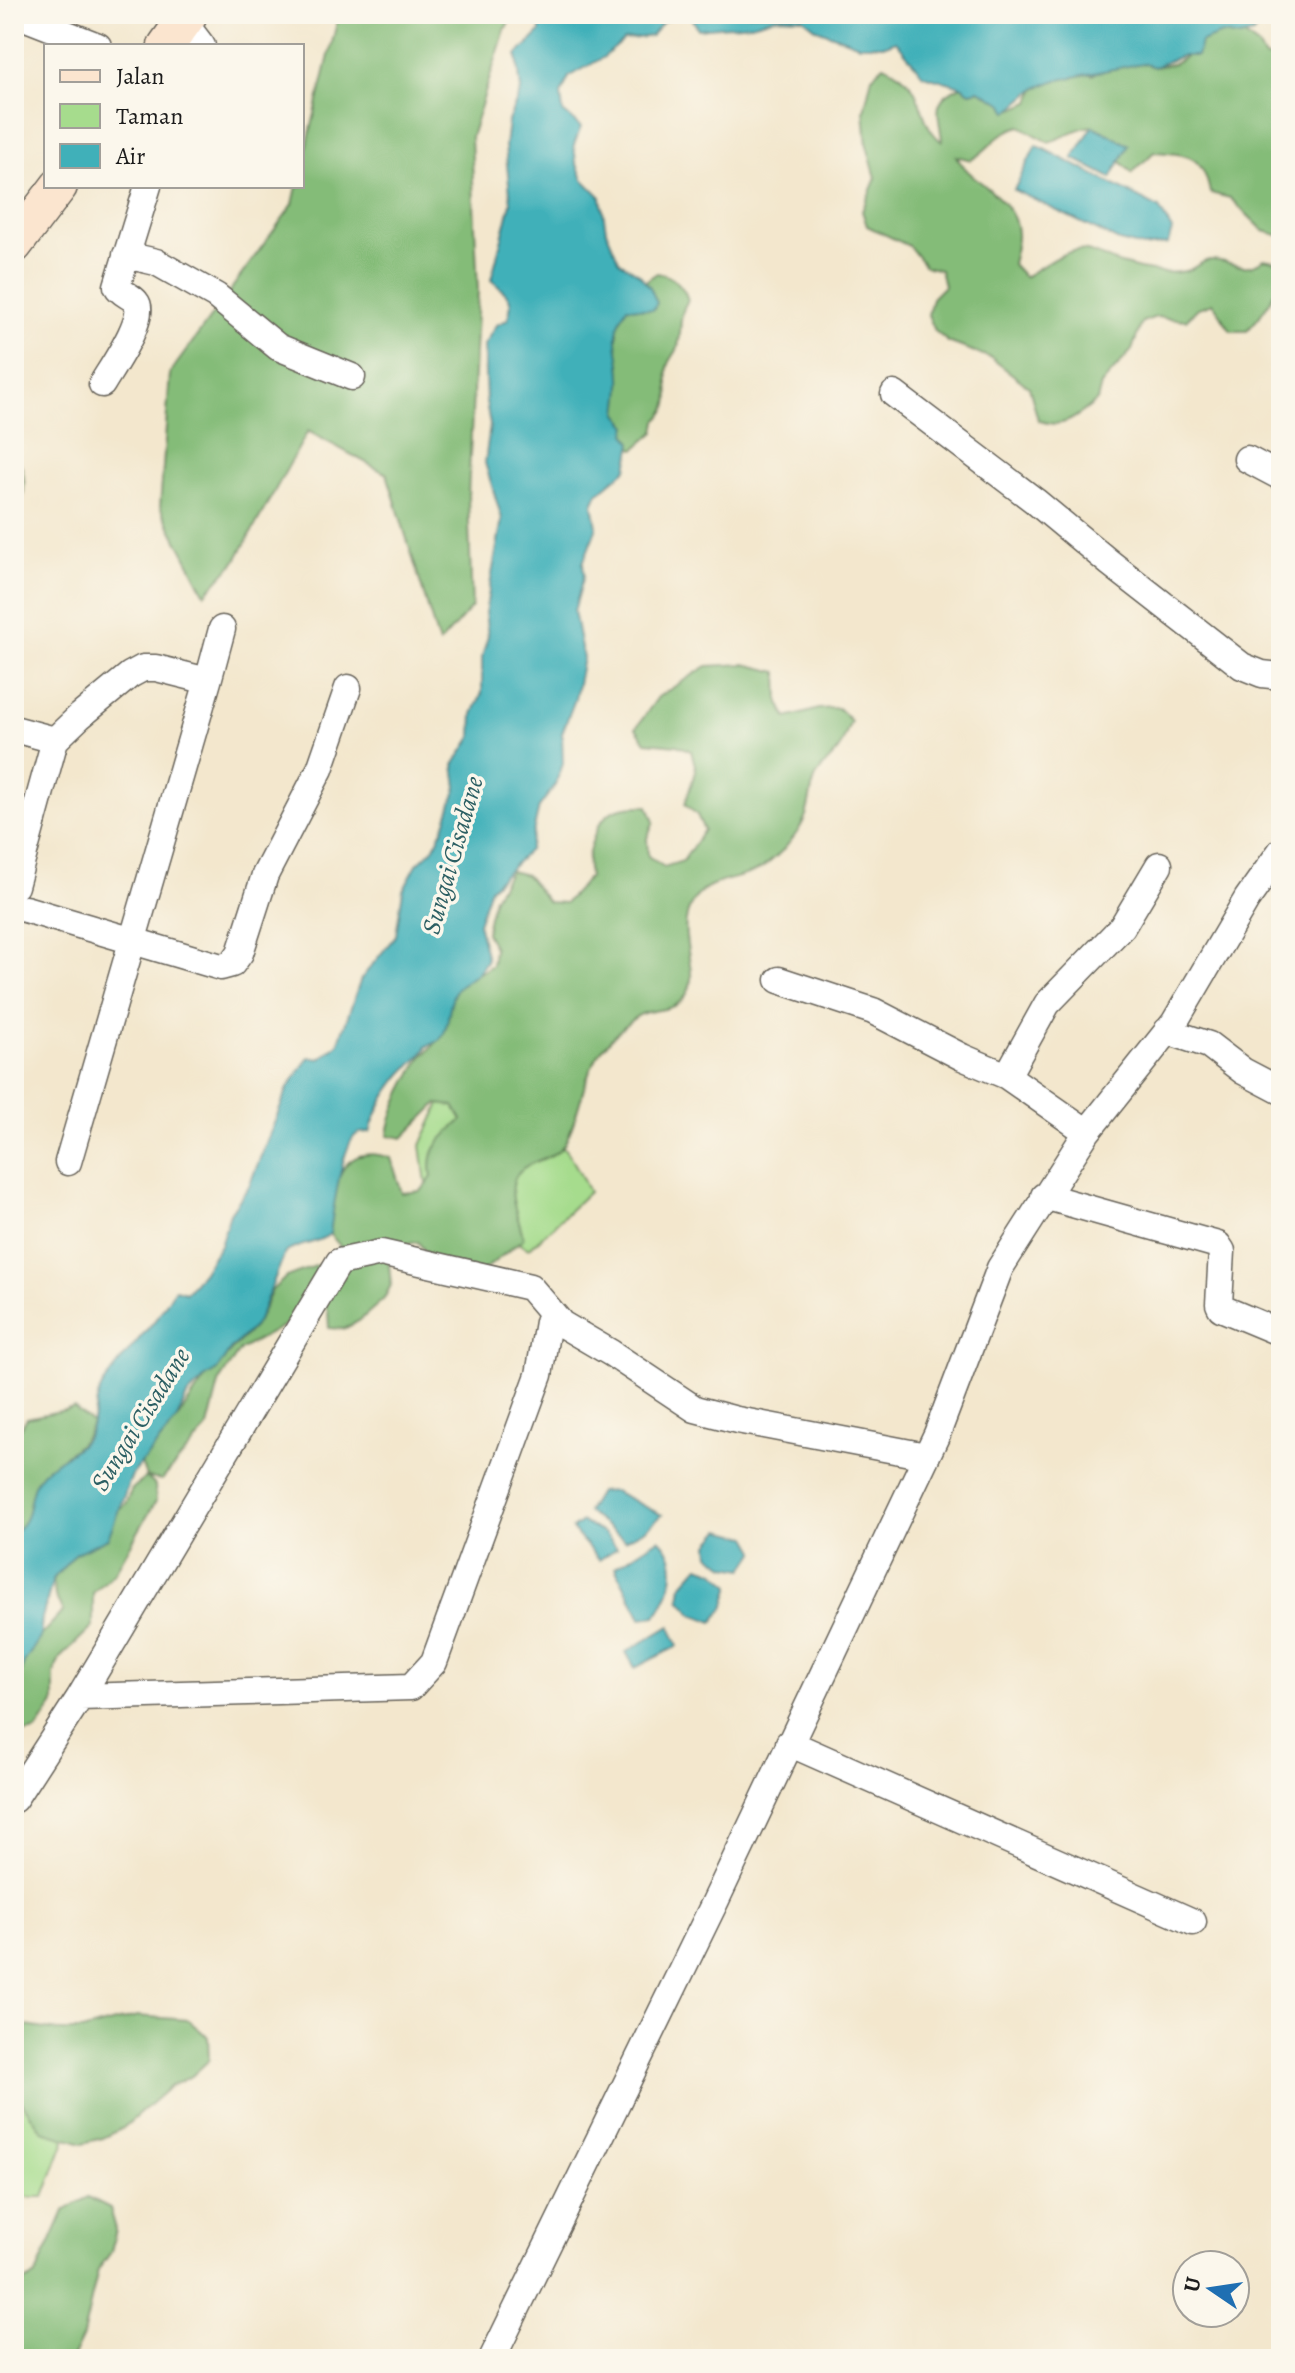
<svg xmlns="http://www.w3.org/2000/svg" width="1295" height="2373" viewBox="0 0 1295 2373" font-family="Alegreya,serif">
<rect width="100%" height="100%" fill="#fbf7ec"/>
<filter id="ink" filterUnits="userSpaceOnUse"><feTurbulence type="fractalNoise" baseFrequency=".0125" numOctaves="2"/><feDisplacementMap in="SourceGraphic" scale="16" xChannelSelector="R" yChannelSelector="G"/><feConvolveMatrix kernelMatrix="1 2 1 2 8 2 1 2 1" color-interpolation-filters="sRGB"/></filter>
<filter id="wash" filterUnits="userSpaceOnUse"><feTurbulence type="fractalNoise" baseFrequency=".006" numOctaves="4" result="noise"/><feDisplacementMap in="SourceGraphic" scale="32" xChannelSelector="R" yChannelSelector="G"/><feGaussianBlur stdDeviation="1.8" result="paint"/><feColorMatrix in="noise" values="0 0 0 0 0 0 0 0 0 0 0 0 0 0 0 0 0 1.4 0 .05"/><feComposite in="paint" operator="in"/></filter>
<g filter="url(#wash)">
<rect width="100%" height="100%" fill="#f3e7cd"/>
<path fill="#a6dc8d" stroke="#617c54" stroke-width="2" d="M445,1093L555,1135L575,1164L589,1192L529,1249L427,1191L421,1145Z
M14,2049L86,2083L44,2197H14Z"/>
<path fill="#84bc78" stroke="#506c4a" stroke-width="2" d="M339,14H513L505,30L471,137L478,291L468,496L472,607L439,644L387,474L308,431L235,562L205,594L160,507L170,373L293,204L297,186H302V167Z
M1232,26L1259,47L1264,57L1281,62V135L1274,144L1277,159L1281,161V236L1264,231L1230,198L1210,193C1203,155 1189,154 1154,152L1132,173L1121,162L1118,145L1093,126C1073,128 1066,138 1048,142L1020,126C995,133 992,148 971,160L956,156C971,183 1016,198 1017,233C1018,243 1014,254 1012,264L1024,277C1039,269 1057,254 1074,251C1092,248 1104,259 1121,264C1140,270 1170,276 1189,270C1197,267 1202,260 1211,260C1233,260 1243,275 1264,259L1281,262C1280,291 1266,310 1247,331H1231L1213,303L1198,308L1186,320L1156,317L1142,322L1132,350L1101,385L1097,401C1077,416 1064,431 1038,420L1029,387L991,358L948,342L935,331L928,315L932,298L944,286L940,270L925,266L909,246L867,226L862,211L876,178L867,146L864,111L872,76L884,65C932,87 912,117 942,142C940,113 928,101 961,86L970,92L979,90L1014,109L1030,102L1036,88L1057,78L1074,77L1085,72L1093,75L1106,64L1139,59L1154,67L1172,64L1189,55L1201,42Z
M657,273C672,275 684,286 688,300C677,316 683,333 677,350C674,356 669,361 668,367C665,390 677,403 657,421L655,432L635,449L624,445L613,399V355L618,333L613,323L644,282Z
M14,453C31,475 24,500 14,524Z
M745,664L778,672L779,703L787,718L819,709L838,708L851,721C847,730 844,741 839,749C834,757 825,763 819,772C810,784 811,803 805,818C797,837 779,856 762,868C745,879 713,880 701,892C664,926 708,973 683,999C672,1011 658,1009 644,1013C634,1016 623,1027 615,1035C580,1068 585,1104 565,1143C553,1163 521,1158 514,1181C508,1202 521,1219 523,1239L483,1271L439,1270L418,1242L402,1245L388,1254L391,1285L384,1299L359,1321L344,1329L329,1328L328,1311L319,1296L283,1326L240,1350L220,1380L208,1427L162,1480L147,1478L155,1485L156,1501L115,1572L93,1593V1626L60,1658L54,1673V1704L36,1731L19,1734L14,1731V1673L27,1650L63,1611L55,1596L53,1579L97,1525L125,1504L132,1489L146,1477L140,1461L176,1421L206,1377L257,1323L272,1290L286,1277L329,1261L340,1246C337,1242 331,1237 329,1231C325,1220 328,1211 331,1200C339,1166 353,1145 391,1158L402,1193L421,1191L432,1177C427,1147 442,1139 462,1120L454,1106L437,1104L403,1138L388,1135C391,1110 407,1080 421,1058C424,1053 430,1050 434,1045C446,1028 449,999 459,979L477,974L492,965L494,948L486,933L489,916L494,897L510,871L526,875L548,902L565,903L589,877C586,861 588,853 593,839C603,809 619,805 648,806L654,822L647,838L648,856L664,867L683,861L704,830L697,815L685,804L696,769L691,751L677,745L646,742L636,728L658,697L707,666Z
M74,1408L92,1423C79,1464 23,1462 36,1508L14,1540V1438L27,1418Z
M137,2016L188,2020L208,2037L209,2060L192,2076L171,2086L122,2129L103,2138L83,2143L42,2131L14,2091V2024L58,2031H82Z
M88,2197L110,2208L116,2229L111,2252L98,2270L83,2336L72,2359H14V2286L35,2277L64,2211Z"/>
<path fill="#40b0b9" stroke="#2e666a" stroke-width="2" d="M539,14H681L663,22L651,36L624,40L604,57L569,77L561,94L563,112L581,127L574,145L576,162L583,179L601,197L606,230L619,261L639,274L650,287L657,303L653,310L627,307C609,338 620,344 621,376C622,388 619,402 618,414L628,426L626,433L632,443L627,469L598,493L593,504L597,527L583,563L584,575L574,611L583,658L575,699L562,733L563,764L554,787L539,807L529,850L490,888L478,923L487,959C484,964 480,971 475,975C469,981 459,983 455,991C445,1010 453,1041 427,1046C421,1059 410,1064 401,1075C386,1093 376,1110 370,1132C368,1132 359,1133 357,1134C342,1143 332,1216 330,1234C316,1245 299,1243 285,1253L257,1323L230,1350L217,1370L206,1377L187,1396L176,1421L132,1475L108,1538L76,1553L53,1579L42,1618L40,1638L25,1661L14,1688V1532C35,1518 25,1496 38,1478C50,1460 77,1455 88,1434C96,1420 94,1401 102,1387C117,1363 137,1342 155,1320C163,1310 168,1299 175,1289L186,1292L202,1273L220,1245L230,1213L249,1186L288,1088L309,1057L320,1059L338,1044L361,979L396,935L403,890L417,864L433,849L443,830L457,787L454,765L472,737L473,714L482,693V657L488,636L485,613L502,519L485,463L490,425L486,402L484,345L496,325L507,320C516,298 507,294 491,280L511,203L505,146L508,121L521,91L517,55L540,32Z
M690,14H1262L1259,26L1253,34L1240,37L1222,34L1201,42L1197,56H1181L1154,67L1143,63L1054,81L1036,88L1008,112L1004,104L979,90L970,92L961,86L923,75L896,41L886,45H859L817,29L803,18L777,17L751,24L698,29Z
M1093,126L1129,145L1111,178L1073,158Z
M1036,145L1159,208L1172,230L1168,244L1143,247L1119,241L1014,190Z
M614,1491L662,1515L646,1529L625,1540L587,1512L599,1492Z
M582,1522L605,1534L617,1548L599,1560L572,1529Z
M721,1530L748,1537L756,1551L744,1569L726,1566L710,1555L709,1544Z
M659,1539C683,1561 672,1592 656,1616L641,1618L615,1567Z
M699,1566L714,1571L731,1585L724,1608L713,1622L693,1614L680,1599L682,1585Z
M670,1626L678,1646L635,1668L626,1652Z"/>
</g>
<g filter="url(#ink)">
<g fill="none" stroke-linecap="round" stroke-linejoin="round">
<defs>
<path id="minor" d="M16,14L98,46
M183,21L202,46
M126,255L156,262L216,296L278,347L352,377
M102,384C110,370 148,316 136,302C131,295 121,294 117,286L148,186
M894,394L1035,501L1110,563L1242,666L1262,674L1281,676
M1247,459L1281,477
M208,681L222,629
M14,729L55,740
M15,886L55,740L79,717L130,675L143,668H156L208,681L68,1162
M25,909L221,967L232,964L240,953L265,875L320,769L348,688
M779,980L873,1011L962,1057L1007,1076L1087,1132
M1167,1031L1209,1045L1243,1071L1281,1091
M1007,1076L1047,1004L1122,927L1159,865
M1044,1196L1218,1245L1222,1251L1219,1304L1221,1308L1281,1333
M80,1697L339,1262L381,1253L530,1287L559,1321
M789,1743L1193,1922
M14,1799L80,1697L411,1687L434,1662L539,1375L548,1322L553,1319L611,1353L695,1409L737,1420L926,1456
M492,2359L715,1902L937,1434L1000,1268L1087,1132L1174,1023L1247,899L1281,851"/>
<path id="secondary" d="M166,46L189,14
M14,245L59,186"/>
</defs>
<use href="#minor" stroke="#67635a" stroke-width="29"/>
<use href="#secondary" stroke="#67635a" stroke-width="39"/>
<use href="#minor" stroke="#fff" stroke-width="26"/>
<use href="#secondary" stroke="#fbe5cf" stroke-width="36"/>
</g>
</g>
<g text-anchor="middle" stroke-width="7" stroke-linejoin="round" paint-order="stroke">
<g font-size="26" font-style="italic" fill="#2c5f63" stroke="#fbf7ec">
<text transform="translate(452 855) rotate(-74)" y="9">Sungai Cisadane</text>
<text transform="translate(140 1419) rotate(-58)" y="9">Sungai Cisadane</text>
</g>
</g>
<rect width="1295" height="2373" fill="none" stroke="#fbf7ec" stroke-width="48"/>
<rect x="44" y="44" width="260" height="144" fill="#fbf7ec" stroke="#a29f99" stroke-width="2"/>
<rect x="60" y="70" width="40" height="12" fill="#fbe5cf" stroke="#a29f99" stroke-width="2"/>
<text x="116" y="84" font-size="24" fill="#1c1c1c">Jalan</text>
<rect x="60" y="104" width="40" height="24" fill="#a6dc8d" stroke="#a29f99" stroke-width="2"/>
<text x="116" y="124" font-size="24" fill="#1c1c1c">Taman</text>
<rect x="60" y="144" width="40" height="24" fill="#40b0b9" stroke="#a29f99" stroke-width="2"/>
<text x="116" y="164" font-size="24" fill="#1c1c1c">Air</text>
<g transform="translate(1211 2289) rotate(283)"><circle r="38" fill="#fbf7ec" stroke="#a29f99" stroke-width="2"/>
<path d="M0-6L14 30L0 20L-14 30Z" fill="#1f6fb2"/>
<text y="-12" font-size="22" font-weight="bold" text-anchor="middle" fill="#1c1c1c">U</text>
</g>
</svg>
